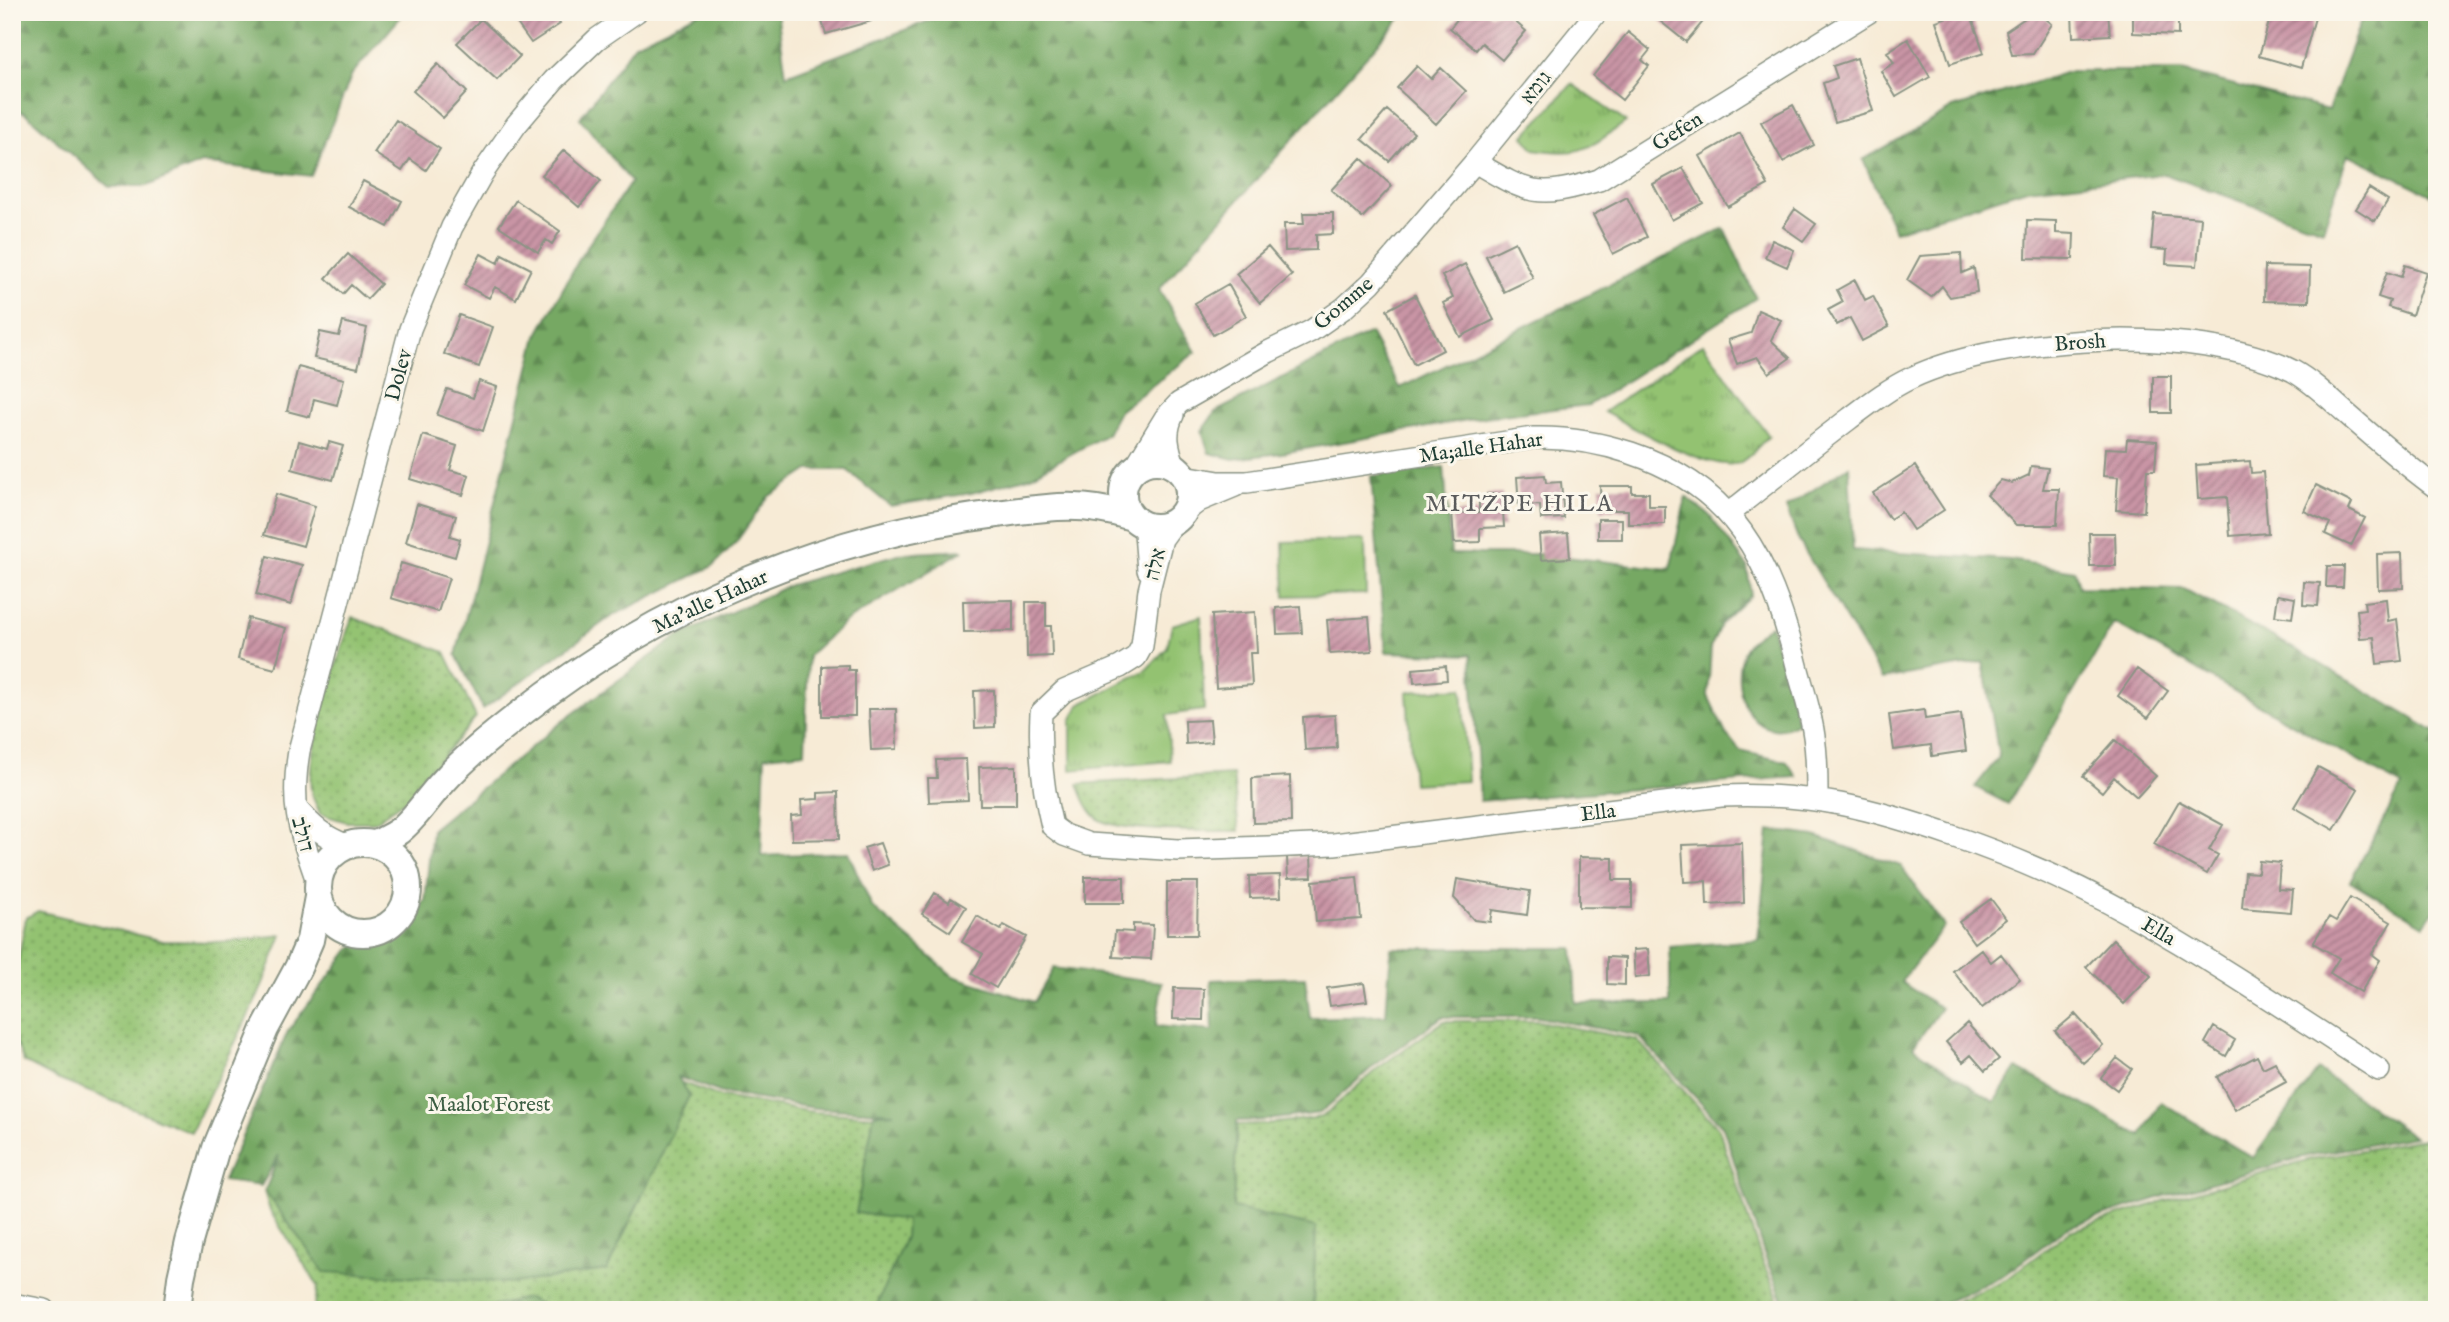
<svg xmlns="http://www.w3.org/2000/svg" width="2449" height="1322" viewBox="0 0 2449 1322" font-family="'IM FELL English','Frank Ruhl Libre',serif">
<defs>
<pattern id="grass-dots" width="8" height="8" patternUnits="userSpaceOnUse" patternTransform="scale(1.75)"><rect width="8" height="8" fill="#93c271"/><path d="M2 2h.1M6 6h.1" fill="none" stroke="#779f5e" stroke-width="1.8" stroke-linecap="round"/></pattern>
<pattern id="forest-firs" width="22" height="20" patternUnits="userSpaceOnUse" patternTransform="scale(1.75)"><rect width="22" height="20" fill="#76a863"/><path d="M5 1l3.5 6h-7zM16 11l3.5 6h-7z" fill="#608a52"/></pattern>
<pattern id="park-tufts" width="24" height="20" patternUnits="userSpaceOnUse" patternTransform="scale(1.75)"><rect width="24" height="20" fill="#93c271"/><path d="M3 7l-1-3M5 7V3M7 7l1-3M15 17l-1-3M17 17v-4M19 17l1-3" fill="none" stroke="#779f5e"/></pattern>
<pattern id="building-hatch" width="6" height="6" patternUnits="userSpaceOnUse" patternTransform="scale(1.75)"><rect width="6" height="6" fill="#c994a5"/><path d="M-1 1l2-2M0 6l6-6M5 7l2-2" fill="none" stroke="#a37a87"/></pattern>
</defs>
<rect width="100%" height="100%" fill="#fbf7ec"/>
<filter id="ink" filterUnits="userSpaceOnUse"><feTurbulence type="fractalNoise" baseFrequency=".0143" numOctaves="2"/><feDisplacementMap in="SourceGraphic" scale="14" xChannelSelector="R" yChannelSelector="G"/><feConvolveMatrix kernelMatrix="1 2 1 2 8 2 1 2 1" color-interpolation-filters="sRGB"/></filter>
<filter id="wash" filterUnits="userSpaceOnUse"><feTurbulence type="fractalNoise" baseFrequency=".00686" numOctaves="4" result="noise"/><feDisplacementMap in="SourceGraphic" scale="28" xChannelSelector="R" yChannelSelector="G"/><feGaussianBlur stdDeviation="1.57" result="paint"/><feColorMatrix in="noise" values="0 0 0 0 0 0 0 0 0 0 0 0 0 0 0 0 0 1.4 0 .05"/><feComposite in="paint" operator="in"/></filter>
<g filter="url(#wash)">
<rect width="100%" height="100%" fill="#f7ebd6"/>
<path fill="url(#grass-dots)" stroke="#598052" stroke-width="2" d="M352,617L445,652L476,717L408,798L374,822H347L320,814C318,808 314,801 312,795C302,758 340,655 352,617Z
M1233,775L1239,831C1213,831 1113,833 1097,818C1087,809 1083,797 1078,784Z
M38,911L163,941L226,942L282,935L258,996L191,1132L57,1079L24,1062L12,1034V993L26,918Z
M1444,1021H1538L1637,1040L1719,1129L1760,1255L1783,1310H314L318,1286L270,1211L264,1191L332,1067L642,1068L721,1097L813,1112L1093,1129L1267,1124L1322,1117L1378,1068Z
M2437,1108V1310H1937L2006,1279L2070,1231L2173,1198L2311,1159L2424,1139Z"/>
<path fill="url(#forest-firs)" stroke="#4a724c" stroke-width="2" d="M12,12H405L352,74L311,176L202,163L147,186L109,187L25,113L12,109Z
M700,12H777L786,75L952,12H1406L1159,289L1196,352L1119,411L1107,434L1029,477L972,493L890,506L847,470H809L768,497L734,545L713,566L612,616L483,709L456,655L537,336L582,254L631,182L580,118L635,44Z
M2364,12H2437V198L2348,154L2323,230L2164,174L2027,189L1895,231L1863,160L1953,108L2071,71H2182L2328,110Z
M1724,228L1756,298L1589,405L1484,417L1282,453L1233,459L1209,453L1202,431L1215,412L1370,333L1400,388Z
M1849,466L1853,550L2010,560L2075,571L2079,587L2184,589L2292,647L2437,733V907L2424,925L2350,881L2402,786L2114,623L2008,804L1975,787L1999,757L1983,662L1882,679L1799,541L1786,508Z
M1444,467L1451,554H1540L1670,569L1686,497L1709,515L1747,566L1751,595L1721,623L1711,646L1708,696L1725,732L1740,751L1787,762L1797,777L1480,801L1471,655L1386,652L1371,476Z
M964,550L845,622L808,656L805,752L765,756L761,856L848,852L872,907L953,976L1034,1002L1054,968L1162,982L1156,1026L1213,1031L1211,980L1305,977L1310,1018L1386,1015L1391,948H1573L1576,1003H1670V947L1758,940L1769,830L1815,836L1901,866L1944,926L1901,982L1941,1008L1913,1047L1994,1102L2017,1068L2141,1136L2161,1102L2253,1158L2318,1070L2414,1137L2311,1155L2171,1194L2068,1227L2004,1275L1928,1310H1787L1764,1254L1723,1127L1639,1036L1538,1017H1442L1375,1065L1320,1113L1267,1120L1237,1121L1233,1208L1316,1227L1313,1310H875L905,1237L906,1220L856,1213L874,1114L894,1113L814,1108L722,1093L678,1077L689,1096L607,1270L514,1283L324,1272L265,1191L279,1155L261,1186L223,1181L288,1031L349,950L425,901L432,829L563,721L677,637L790,585L898,554Z
M1771,625L1798,723C1753,750 1727,686 1744,651C1749,640 1760,632 1771,625Z
M527,1298L556,1310H396L493,1306Z"/>
<path fill="url(#park-tufts)" stroke="#598052" stroke-width="2" d="M1572,84L1626,122C1587,149 1583,157 1534,149L1524,136Z
M1703,344L1769,436C1760,444 1751,456 1741,462C1716,476 1628,425 1604,412Z
M1201,616L1204,710L1167,715L1170,761L1071,770V721L1079,705L1146,670L1167,648L1172,625Z"/>
<path fill="#93c271" stroke="#598052" stroke-width="2" d="M1365,540L1366,594L1285,596L1283,542Z
M1462,688L1468,781L1413,784L1407,692Z"/>
<g id="blocks">
<path fill="url(#building-hatch)" d="M527,12H552L560,24L531,43L516,22Z
M819,12H868L871,21L826,34Z
M1463,12H1486L1489,14L1504,12L1526,31L1502,60L1482,43L1476,50L1450,28Z
M1649,12H1701L1707,17L1686,42Z
M1962,12H1970L1984,53L1950,64L1936,21Z
M2034,12H2038L2052,24L2033,54L2012,55L2006,31Z
M2072,12H2108L2110,35L2073,37Z
M2133,12H2178V35L2133,33Z
M2206,12H2230L2228,19Z
M2272,12L2316,14L2301,68L2259,56Z
M481,19L520,56L497,80L457,43Z
M1628,32L1650,50L1642,60L1649,66L1622,100L1593,76Z
M1908,39L1930,77L1896,97L1881,71L1894,63L1887,52Z
M1857,58L1873,111L1835,122L1823,83L1837,78L1833,66Z
M438,64L467,92L443,118L413,91Z
M1417,66L1431,79L1441,68L1466,91L1436,124L1397,88Z
M1793,105L1814,145L1783,162L1761,122Z
M1387,110L1414,133L1389,161L1362,139Z
M396,120L440,149L426,170L410,159L402,171L374,153Z
M1740,133L1768,185L1728,207L1700,156Z
M564,150L601,181L579,207L542,175Z
M1361,158L1392,186L1362,218L1331,190Z
M1683,168L1703,203L1672,220L1653,184Z
M363,181L402,201L388,227L349,207Z
M2369,188L2388,200L2375,221L2356,209Z
M1627,197L1647,237L1613,254L1593,215Z
M516,200L560,231L552,244L546,240L538,252L499,226Z
M1795,209L1816,224L1803,241L1783,227Z
M1303,213H1333V234L1316,235V250L1285,251L1284,224H1304Z
M2154,214L2201,218L2197,266L2166,264L2167,250L2151,249Z
M2027,220L2056,221V233L2074,234L2073,259L2026,258Z
M1772,240L1794,250L1787,267L1765,257Z
M1515,242L1533,278L1504,292L1486,256Z
M1268,247L1292,275L1260,303L1236,274Z
M1961,253L1962,273L1974,268L1977,292L1950,297L1942,286L1931,297L1907,280L1920,256Z
M348,254L381,284L367,299L351,285L343,294L326,278Z
M481,254L498,263L502,254L531,269L516,299L495,287L489,298L464,285Z
M1465,264L1494,320L1460,337L1443,303L1453,298L1442,276Z
M2405,265L2426,272L2412,315L2388,307L2390,301L2378,297L2387,272L2401,277Z
M2265,266L2310,267L2309,302L2264,301Z
M1855,280L1865,300L1873,296L1889,327L1862,341L1850,318L1837,325L1828,310L1843,302L1837,290Z
M1228,284L1246,316L1213,335L1195,303Z
M1415,295L1443,350L1414,365L1387,310Z
M1758,310L1781,320L1771,340L1790,358L1769,373L1757,357L1737,364L1728,340L1751,333Z
M459,315L493,327L479,367L444,354Z
M343,322L367,328L358,368L314,358L320,332L339,336Z
M298,367L344,379L337,405L314,399L310,417L287,411Z
M2153,376H2171V413H2153Z
M479,381L497,387L483,431L437,415L447,389L473,398Z
M423,435L457,446L450,470L469,475L463,495L410,479Z
M2127,439L2157,441L2155,470H2147L2144,512L2116,510L2118,477L2103,476L2105,448L2126,449Z
M299,441L327,449L329,442L343,446L333,480L292,469Z
M2250,461L2251,473L2263,472L2268,533L2230,536L2227,497L2198,499L2196,465Z
M1915,466L1944,510L1913,530L1901,512L1890,519L1873,493Z
M2031,466L2048,468L2043,489H2059L2057,525H2016L1987,495L2001,480L2012,483L2029,475Z
M1545,475L1546,483L1561,482L1564,518L1541,519L1540,505L1519,506L1517,477Z
M2316,485L2352,503L2349,510L2365,518L2351,546L2325,534L2330,523L2304,511Z
M1600,486H1632V493H1649V506H1665V524H1628V510H1601Z
M276,494L315,506L303,546L264,535Z
M1487,494H1502L1504,527L1480,528V542L1454,543L1452,513L1479,512V501H1487Z
M417,504L456,516L450,536L460,539L455,557L406,542Z
M1598,519H1622V539H1598Z
M1568,533L1570,558L1541,560L1539,535Z
M2089,533H2115L2116,566H2090Z
M2402,553L2403,588L2378,589L2377,554Z
M267,556L302,565L291,605L256,595Z
M401,563L449,578L438,612L391,598Z
M2327,566H2344L2343,587H2326Z
M2304,582L2320,583L2318,606L2303,605Z
M2278,595L2295,598L2292,618L2275,616Z
M2386,599L2388,621L2397,619L2402,661L2377,664L2374,637L2360,638L2357,610L2365,609L2364,602Z
M1013,600V631L964,632L963,601Z
M1026,602H1046V626H1051L1052,656L1027,657Z
M1300,606L1302,633L1277,634L1276,608Z
M1255,612L1257,653H1250L1252,685L1216,688L1212,615Z
M1369,617L1372,651L1330,654L1327,620Z
M248,618L286,628L275,669L238,659Z
M848,665V670H855V716H822V666Z
M1446,666L1447,680L1414,683L1413,669Z
M2137,669L2168,691L2148,718L2118,696Z
M994,690L995,727L975,728L974,691Z
M869,709H896L897,749L871,750Z
M1924,710L1925,719L1961,714L1966,751L1932,756L1931,745L1894,750L1889,715Z
M1335,715L1337,748L1305,750L1303,717Z
M1210,720L1212,742L1186,744L1185,721Z
M2115,740L2156,776L2137,797L2114,777L2102,792L2083,776Z
M966,759L968,800L929,802L928,778H937L936,760Z
M1016,766V805H980L979,767Z
M2318,767L2358,789L2334,830L2294,807Z
M1290,776L1291,822L1253,823L1252,778Z
M838,792L839,839L792,840L791,816L802,815L801,800L818,799V793Z
M2179,801L2223,825L2209,850L2218,855L2207,874L2154,844Z
M880,843L888,865L872,871L864,848Z
M1742,843L1744,903L1707,905L1706,881L1684,882L1682,845Z
M1311,856L1312,877L1288,878L1287,857Z
M1579,857L1613,858V880H1632V908L1579,907Z
M2259,861L2280,863L2278,889L2293,890L2291,912L2242,908L2245,872L2258,873Z
M1280,875L1281,897L1250,898L1249,876Z
M1085,877H1124V903H1085Z
M1357,877L1361,919L1316,922L1313,881Z
M1457,879L1530,891L1527,915L1492,910L1490,922L1474,920L1454,898Z
M1167,882H1198L1197,935H1167Z
M935,893L949,902L951,898L966,907L950,932L922,914Z
M2350,898L2391,922L2372,954L2380,960L2361,992L2330,973L2339,958L2313,943L2329,917L2336,921Z
M1991,899L2006,919L1974,943L1959,922Z
M977,916L1001,930L1004,925L1026,937L996,988L972,974L983,954L962,942Z
M1133,924L1153,925L1151,959L1113,957L1115,931L1133,932Z
M2113,939L2151,976L2124,1004L2086,967Z
M1648,949L1650,976L1635,978L1633,950Z
M1981,949L1991,962L2001,954L2020,979L1982,1008L1953,971Z
M1607,957L1625,958V985L1607,984Z
M1364,983L1367,1001L1330,1006L1327,988Z
M1174,988L1204,989L1203,1020L1173,1019Z
M2075,1014L2103,1045L2083,1063L2055,1031Z
M1967,1023L1999,1059L1985,1071L1971,1055L1963,1062L1946,1042Z
M2214,1027L2235,1040L2226,1056L2205,1043Z
M2257,1056L2263,1068L2275,1062L2286,1082L2235,1110L2217,1077Z
M2117,1058L2132,1069L2117,1090L2101,1078Z"/>
</g>
</g>
<g filter="url(#ink)">
<use href="#blocks" fill-opacity="0" stroke="#8b9485" stroke-width="2"/>
<g fill="none" stroke-linecap="round" stroke-linejoin="round">
<defs>
<path id="minor" d="M1475,162C1529,194 1537,199 1599,180L1869,12
M1173,415C1164,433 1168,448 1175,467
M1132,472L1165,418L1179,403L1268,352L1311,331L1344,308L1371,283L1475,162L1597,12
M1184,476L1219,482H1247L1533,438C1568,437 1598,442 1631,453C1734,487 1769,560 1795,658C1800,679 1807,699 1811,720C1817,746 1817,773 1817,799
M1183,513L1199,501L1235,486
M1728,514C1768,482 1808,450 1849,419C1869,404 1888,389 1911,378C2004,334 2200,324 2293,371C2313,382 2330,399 2347,414C2376,439 2405,465 2437,488
M1175,521L1162,539L1149,590L1142,646L1136,657L1120,667L1064,691L1041,713C1039,750 1043,790 1052,826L1064,835L1089,844L1178,850L1268,847L1334,844L1721,796C1809,792 1873,808 1955,837C2017,858 2078,885 2135,917C2219,964 2298,1018 2379,1070
M1142,523L1145,533L1148,570
M297,809C312,826 324,837 346,845
M317,881C299,829 290,807 299,751L410,329L452,227L482,174L516,125L554,80L597,39L636,12
M12,1304L45,1310"/>
<path id="tertiary" d="M1123 494a33 33 0 1 1 66 0a33 33 0 1 1-66 0Z
M318 888a45 45 0 1 1 90 0a45 45 0 1 1-90 0Z
M376,844C383,840 392,836 399,831C415,819 427,799 441,784C464,758 493,735 520,714C656,607 825,535 997,514C1049,507 1081,501 1132,517
M177,1310L181,1278L189,1242L216,1148L265,1029L298,968L310,940L318,897"/>
</defs>
<use href="#minor" stroke="#8b9485" stroke-width="24"/>
<use href="#tertiary" stroke="#8b9485" stroke-width="30"/>
<use href="#minor" stroke="#fff" stroke-width="21"/>
<use href="#tertiary" stroke="#fff" stroke-width="26"/>
</g>
</g>
<g text-anchor="middle" stroke-width="6" stroke-linejoin="round" paint-order="stroke">
<g font-size="21" fill="#1f3d34" stroke="#fbf7ec">
<text transform="translate(1536 87) rotate(-51)" y="7">גומא</text>
<text transform="translate(1677 131) rotate(-32)" y="7">Gefen</text>
<text transform="translate(1343 303) rotate(-40)" y="7">Gomme</text>
<text transform="translate(2080 342) rotate(-4)" y="7">Brosh</text>
<text transform="translate(398 375) rotate(-75)" y="7">Dolev</text>
<text transform="translate(1481 447) rotate(-8)" y="7">Ma;alle Hahar</text>
<text transform="translate(1155 564) rotate(-76)" y="7">אלה</text>
<text transform="translate(710 601) rotate(-25)" y="7">Ma'alle Hahar</text>
<text transform="translate(1598 812) rotate(-7)" y="7">Ella</text>
<text transform="translate(303 834) rotate(75)" y="7">דולב</text>
<text transform="translate(2159 931) rotate(31)" y="7">Ella</text>
</g>
<g font-size="21" fill="#3c5e43" stroke="#fbf7ec">
<text x="489" y="1111">Maalot Forest</text>
</g>
<g font-size="24" letter-spacing="2" fill="#5a5b5c" stroke="#fbf7ec">
<text x="1520" y="511">MITZPE HILA</text>
</g>
</g>
<rect width="2449" height="1322" fill="none" stroke="#fbf7ec" stroke-width="42"/>
</svg>
